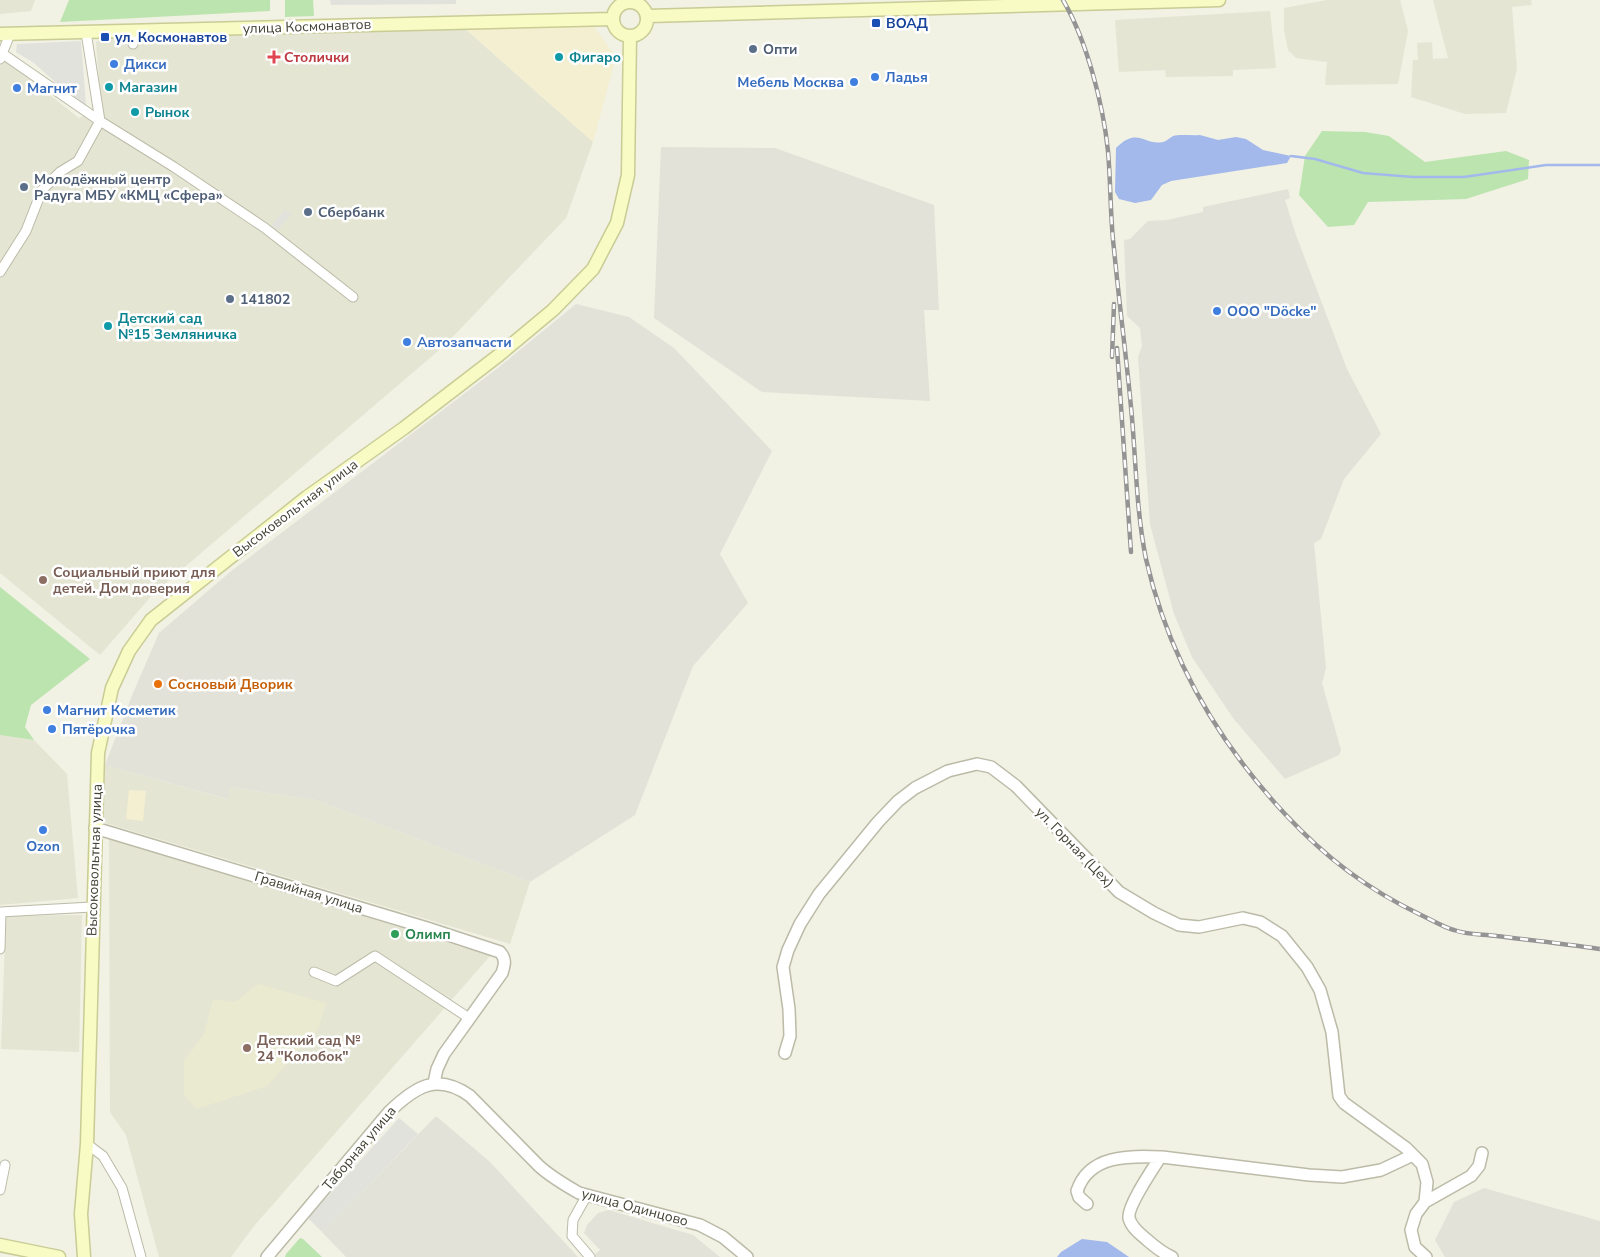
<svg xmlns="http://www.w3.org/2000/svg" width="1600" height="1257" viewBox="0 0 1600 1257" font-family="'Nunito Sans',sans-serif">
<rect width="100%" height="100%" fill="#f1f1e4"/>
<path fill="#e5e5d3" d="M0,0H35L31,11L0,14Z
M1327,0H1400L1408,31L1398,84L1325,85L1327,62L1296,58L1288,50L1284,30V8Z
M1433,0H1531L1532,5L1512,7L1517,69L1506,113L1465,114L1411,97L1413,60H1418L1417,43L1432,42L1433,59L1448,58Z
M1270,11L1276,68L1233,70V76L1166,77L1165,70L1119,72L1115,20Z
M461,25L593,142L566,218L444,346L153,594L100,655L0,573V56L79,118L101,105L96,42L105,37Z
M0,735L34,740L67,774L78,898L0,905Z
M105,765L227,799L230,787L316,800L530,882L510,944L102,822Z
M109,836L490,956L254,1226L231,1257H159L126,1135L110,1112Z
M82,915L79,1052L1,1049L6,916Z"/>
<path fill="#f3efd0" d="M461,25H593L616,57L593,142Z
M129,790L146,791L143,821L126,819Z"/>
<path fill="#e3e2d9" d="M661,147L775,148L934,205L939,310H924L930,401L762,392L654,318Z
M1288,189L1290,198L1285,200L1296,235L1347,369L1381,434L1344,479L1321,539L1314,543L1326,668L1322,683L1341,750L1339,755L1285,779L1233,718L1192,657L1174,614L1150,524L1138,357L1142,346L1140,328L1127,316L1124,240L1130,239L1148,221L1167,220L1203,212V207Z
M576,304L629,317L674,348L772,451L720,554L748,603L693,666L635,815L530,882L316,800L230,787L228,799L105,765L133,693L159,633L230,572L498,368Z
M436,1116L490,1162L578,1257H346L322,1232L348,1207Z
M1484,1188L1600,1221V1257H1445L1435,1240L1454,1202Z
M609,1210L693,1235L720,1257H592L600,1250L584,1233L587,1225L598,1213Z"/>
<path fill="#e9eacf" d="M258,984L326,1003L318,1029L267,1086L197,1109L184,1095V1061L204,1034L213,999L235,1002Z"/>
<path fill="#bce4af" d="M69,0H270V11L60,22Z
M285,0H313L314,16L285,17Z
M1322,131L1365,132L1389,136L1425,162L1506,151L1529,160L1528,179L1466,199L1368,202L1354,225L1328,227L1299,195L1305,156Z
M0,587L90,659L31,705L25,727L34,740L0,735Z
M300,1238L303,1239L322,1257H285L286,1254Z"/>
<path fill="#e2e2dd" d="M330,0H456V4L331,5Z
M81,41L86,105L64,90L34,63L16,52L17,44Z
M285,210L292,214L277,230L272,225Z
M399,1118L418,1134L348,1207L322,1232L308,1218Z"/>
<path fill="#a3b8eb" d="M1200,135L1218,140L1236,137L1246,139L1263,150L1291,156L1287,163L1171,181L1162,185L1151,200L1135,203L1119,199L1115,192L1116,148C1138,126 1144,146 1163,142C1167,141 1169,138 1173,136C1180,134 1192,136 1200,135Z
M1082,1239L1107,1242L1129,1257H1057L1061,1252Z"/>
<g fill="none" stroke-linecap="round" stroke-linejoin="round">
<path stroke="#a3b8eb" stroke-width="2.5" d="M1291,156L1315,159L1363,173L1413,177H1464L1546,165H1600"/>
<defs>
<path id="minor" d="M133,44V30
M0,52L100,121L174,167L265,228L353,297
M0,59L10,34
M0,272L26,231L42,190L60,172L78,161L100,121L86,32
M0,912L92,907
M0,949L1,912
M314,972L336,981L375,956L469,1018
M87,1144L103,1156L122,1188L141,1257
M0,1190L5,1165
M587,1195L573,1220L572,1236L590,1257"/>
<path id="tertiary" d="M95,828L427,928L500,952C506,959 505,964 502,973L444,1054L437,1069L434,1083
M785,1053L790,1036L789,1009L783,967L788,950L800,924L819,894L878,822L898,801L915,788L948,771L977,764L991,767L1016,786L1119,892L1154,913L1179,925L1199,927L1243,918L1260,922L1282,936L1307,967L1320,990L1332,1032L1339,1096L1344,1103L1406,1148L1422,1164L1427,1182L1425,1202
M1087,1204L1079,1197L1077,1191C1089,1154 1130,1156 1162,1157
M267,1257L389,1112C415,1087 437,1072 470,1096L539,1166C551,1177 565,1185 579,1193L700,1225L723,1237L747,1257
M1172,1257C1162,1253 1154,1246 1146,1239C1140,1234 1131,1227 1129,1218C1127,1207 1152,1170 1159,1159L1162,1157L1309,1175L1342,1177L1381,1170L1413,1155
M1426,1257L1415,1247L1411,1230L1416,1214L1425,1202L1471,1176L1479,1166L1482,1153"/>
<path id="secondary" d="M613 19a17 17 0 1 1 34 0a17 17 0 1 1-34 0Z
M648,16L1219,0
M0,34L613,19
M0,1245L59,1257
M84,1257L81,1214L87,1144L98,753L112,688L129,651L151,620L307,497L404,428L499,355L553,310L593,269L617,223L628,175L630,36"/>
</defs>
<use href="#minor" stroke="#bcbba8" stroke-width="11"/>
<use href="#tertiary" stroke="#bcbba8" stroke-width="14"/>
<use href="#secondary" stroke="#c9cc94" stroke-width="15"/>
<use href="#minor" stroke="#fff" stroke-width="9"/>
<use href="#tertiary" stroke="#fff" stroke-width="11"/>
<use href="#secondary" stroke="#f8fbc4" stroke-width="12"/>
<defs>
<path id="rail" d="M1063,0C1087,41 1103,104 1108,151C1111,184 1110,217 1114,249C1119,302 1126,354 1131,407C1136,458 1136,510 1146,559C1168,656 1218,742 1285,814C1326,858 1367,889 1421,915C1432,920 1443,927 1454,930C1467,935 1483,934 1497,936C1531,940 1566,944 1600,949
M1117,348L1131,552
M1112,357L1114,304"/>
</defs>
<use href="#rail" stroke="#949494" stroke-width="4.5"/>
<use href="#rail" stroke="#fff" stroke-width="2.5" stroke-dasharray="8" stroke-linecap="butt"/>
</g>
<g fill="#1a4fb4" stroke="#fff" stroke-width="2">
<rect x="871" y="18" width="10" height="10" rx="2.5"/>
<rect x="100" y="32" width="10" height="10" rx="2.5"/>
</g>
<g fill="#5c6f8a" stroke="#fff" stroke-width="2">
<circle cx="753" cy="49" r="5"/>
<circle cx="24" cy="187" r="5"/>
<circle cx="308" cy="212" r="5"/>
<circle cx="230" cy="299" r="5"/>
</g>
<path fill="#e0444e" stroke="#fff" stroke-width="2" d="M271.5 49.5h5v5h5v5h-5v5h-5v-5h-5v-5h5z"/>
<g fill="#0f9aa8" stroke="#fff" stroke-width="2">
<circle cx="559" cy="57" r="5"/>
<circle cx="109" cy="87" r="5"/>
<circle cx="135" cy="112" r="5"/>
<circle cx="108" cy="326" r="5"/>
</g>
<g fill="#3f7fe0" stroke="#fff" stroke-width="2">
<circle cx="114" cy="64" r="5"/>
<circle cx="875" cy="77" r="5"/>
<circle cx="854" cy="82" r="5"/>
<circle cx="17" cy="88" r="5"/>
<circle cx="1217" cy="311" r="5"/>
<circle cx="407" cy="342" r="5"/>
<circle cx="47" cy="710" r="5"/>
<circle cx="52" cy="729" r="5"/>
<circle cx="43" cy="830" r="5"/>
</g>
<g fill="#8d6e63" stroke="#fff" stroke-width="2">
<circle cx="43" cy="580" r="5"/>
<circle cx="247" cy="1048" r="5"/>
</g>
<circle fill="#e8710a" stroke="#fff" stroke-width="2" cx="158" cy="684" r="5"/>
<circle fill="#2e9e5b" stroke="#fff" stroke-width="2" cx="395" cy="934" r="5"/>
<g text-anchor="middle" stroke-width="5" stroke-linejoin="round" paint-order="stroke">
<g font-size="14" font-weight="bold" fill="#164399" stroke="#fff" text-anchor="start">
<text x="886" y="28">ВОАД</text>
<text x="115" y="42">ул. Космонавтов</text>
</g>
<g font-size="14" fill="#434235" stroke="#fff">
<text transform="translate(307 26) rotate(-2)" y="5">улица Космонавтов</text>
<text transform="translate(295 508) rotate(-37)" y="5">Высоковольтная улица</text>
<text transform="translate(1075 847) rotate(46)" y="5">ул. Горная (Цех)</text>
<text transform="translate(94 860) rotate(-88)" y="5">Высоковольтная улица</text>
<text transform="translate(309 892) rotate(17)" y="5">Гравийная улица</text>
<text transform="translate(359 1148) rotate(-50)" y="5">Таборная улица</text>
<text transform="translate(635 1207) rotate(15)" y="5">улица Одинцово</text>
</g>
<g font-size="14" font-weight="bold" fill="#4e5e75" stroke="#fff" text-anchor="start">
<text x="763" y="54">Опти</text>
<text x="34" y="184">Молодёжный центр<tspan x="34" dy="16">Радуга МБУ «КМЦ «Сфера»</tspan></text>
<text x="318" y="217">Сбербанк</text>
<text x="240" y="304">141802</text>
</g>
<g font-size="14" font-weight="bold" fill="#be3a42" stroke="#fff" text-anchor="start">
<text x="284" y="62">Столички</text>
</g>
<g font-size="14" font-weight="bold" fill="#0d838f" stroke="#fff" text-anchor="start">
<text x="569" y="62">Фигаро</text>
<text x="119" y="92">Магазин</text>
<text x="145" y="117">Рынок</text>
<text x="118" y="323">Детский сад<tspan x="118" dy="16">№15 Земляничка</tspan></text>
</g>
<g font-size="14" font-weight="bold" fill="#366cbe" stroke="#fff" text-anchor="start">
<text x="124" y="69">Дикси</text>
<text x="885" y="82">Ладья</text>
<text x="844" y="87" text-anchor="end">Мебель Москва</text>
<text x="27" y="93">Магнит</text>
<text x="1227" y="316">ООО "Döcke"</text>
<text x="417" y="347">Автозапчасти</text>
<text x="57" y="715">Магнит Косметик</text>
<text x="62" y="734">Пятёрочка</text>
<text x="43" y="851" text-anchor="middle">Ozon</text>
</g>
<g font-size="14" font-weight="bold" fill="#785e54" stroke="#fff" text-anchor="start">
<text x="53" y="577">Социальный приют для<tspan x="53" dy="16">детей. Дом доверия</tspan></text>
<text x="257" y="1045">Детский сад №<tspan x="257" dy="16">24 "Колобок"</tspan></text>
</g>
<g font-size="14" font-weight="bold" fill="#c56008" stroke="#fff" text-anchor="start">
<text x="168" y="689">Сосновый Дворик</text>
</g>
<g font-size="14" font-weight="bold" fill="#27864d" stroke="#fff" text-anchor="start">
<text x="405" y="939">Олимп</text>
</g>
</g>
</svg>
